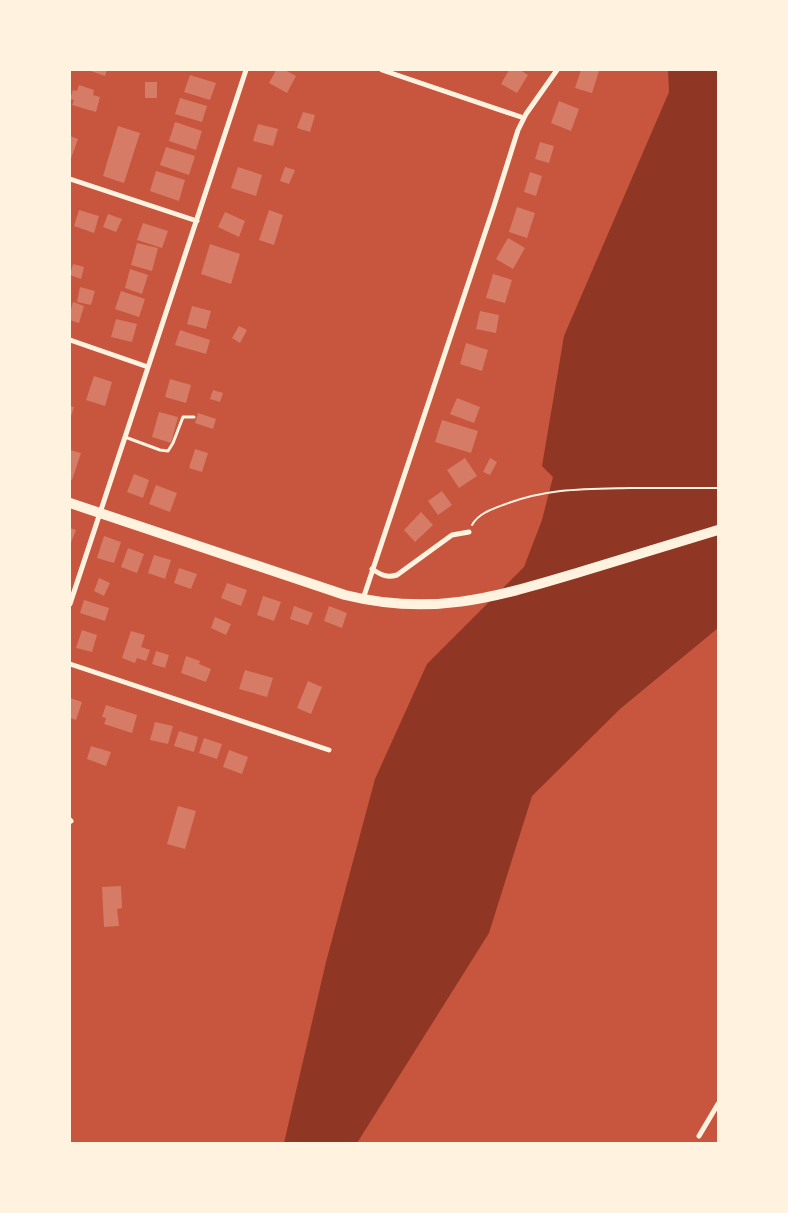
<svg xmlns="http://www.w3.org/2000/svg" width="788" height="1213" viewBox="0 0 788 1213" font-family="Overpass,sans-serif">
<rect width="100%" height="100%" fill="#c8553d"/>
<path fill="#8f3625" d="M668,70H718V628L620,709L532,796L489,933L357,1143H284L326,962L375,779L427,664L524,567L542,520L553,477L542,466L564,336L669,92Z"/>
<path fill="#d67c66" d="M88,70H107L105,76Z
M276,70H285L296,76L287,93L269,83Z
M509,70H520L528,75L517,93L501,84Z
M581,70L599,71L592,93L575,88Z
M190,75L216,83L210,100L184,92Z
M145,82H157V98H145Z
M79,85L94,90L93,95L100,97L96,112L72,105L74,100L70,99L73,90L77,91Z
M180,98L207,106L202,122L175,114Z
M559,101L579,109L571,131L551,123Z
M303,112L315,115L310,132L297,128Z
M175,122L202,131L196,150L169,141Z
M258,124L278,129L273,146L253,141Z
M118,126L140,133L124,183L103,176Z
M70,136L78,139L70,161Z
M540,142L554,146L549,163L535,159Z
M166,147L195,156L189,175L160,165Z
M238,167L262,175L256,196L231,188Z
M285,167L295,170L289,184L280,181Z
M156,171L185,180L179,201L150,191Z
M530,172L542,176L536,196L524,192Z
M517,207L535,213L527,238L509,232Z
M79,210L99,216L94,233L74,226Z
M269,210L283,215L274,245L259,240Z
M225,212L245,221L239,237L218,227Z
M108,214L122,219L116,232L103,227Z
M143,223L168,231L162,248L137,240Z
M508,238L525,248L513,269L496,259Z
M137,243L158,248L152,271L131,265Z
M210,244L240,254L231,284L201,274Z
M73,264L84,267L81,279L70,275Z
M130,269L148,275L142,294L125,288Z
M493,274L512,280L505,303L486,298Z
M80,287L95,291L91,305L77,302Z
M121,291L145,299L139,317L115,309Z
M73,302L84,306L79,323L70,320V313Z
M192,306L211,311L206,329L187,324Z
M480,311L499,315L496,333L476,329Z
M116,319L137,324L132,342L111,337Z
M239,326L247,330L240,343L232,338Z
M180,330L210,340L206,354L175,345Z
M466,343L488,350L482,371L460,364Z
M94,376L112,382L105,406L86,400Z
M170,379L191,385L186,403L165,397Z
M213,390L223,393L220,402L210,399Z
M457,398L480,407L474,423L450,414Z
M70,406L74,407L70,419Z
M159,412L178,417L171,443L152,437Z
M198,413L216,419L213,429L195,423Z
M442,420L478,431L471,453L435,442Z
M195,449L208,453L202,472L189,468Z
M70,450L81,453L72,480L70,479Z
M465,458L477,476L459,488L447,470Z
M490,458L497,462L490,475L483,472Z
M134,474L149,480L143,498L127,492Z
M156,485L177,493L170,512L149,504Z
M442,491L452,505L438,515L428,501Z
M421,512L433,525L415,542L404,530Z
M70,528L76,530L70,545Z
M104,536L121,542L114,563L97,558Z
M128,548L144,554L137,573L121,567Z
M154,555L171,560L165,579L148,573Z
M179,568L197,574L191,589L174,583Z
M99,578L110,583L104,596L94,591Z
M227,583L247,590L241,606L221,598Z
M263,596L281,602L274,621L257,615Z
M84,600L109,608L105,621L80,613Z
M294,606L313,613L308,625L290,619Z
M329,606L347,613L342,628L324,621Z
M215,617L231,624L226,635L211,628Z
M82,630L97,635L92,652L76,648Z
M131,631L145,635L141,647L150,650L146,661L137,658L135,663L122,658Z
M156,651L169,655L165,668L152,664Z
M186,656L200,661L199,664L211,669L206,682L181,673Z
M245,670L273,678L267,697L239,689Z
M308,681L322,687L311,714L297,708Z
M70,698L82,702L76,720L70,718Z
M106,705L137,715L132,733L104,724L106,718L102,717Z
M155,722L173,726L168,744L150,740Z
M179,731L198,737L194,752L174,746Z
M204,738L222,744L217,759L199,753Z
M91,746L111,752L106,766L87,759Z
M229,750L248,757L242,774L223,767Z
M178,806L196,811L185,849L167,844Z
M121,886L122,908L117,909L119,926L104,927L102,887Z"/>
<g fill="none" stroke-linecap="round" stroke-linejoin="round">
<path stroke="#fff3e0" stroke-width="2" d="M472,525C478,514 492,509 503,505C548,488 584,489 630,488C660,488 689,488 718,488"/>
<path stroke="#fff3e0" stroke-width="3" d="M125,437L160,450L168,451L173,443L183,417H194"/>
<path stroke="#fff3e0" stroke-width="5" d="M382,70L524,118
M70,179L197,221
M70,340L148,367
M372,569C381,575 387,578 397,575L452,535L469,532
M363,599L494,206L518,130L526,114L557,70
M70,604L246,70
M70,664L329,750
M70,820L71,821
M699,1136L718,1104"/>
<path stroke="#fff3e0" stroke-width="10" d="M70,503L345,595C434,617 496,597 580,572C626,558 672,544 718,530"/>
</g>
<rect width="788" height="1213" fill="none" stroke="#fff3e0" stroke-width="142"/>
</svg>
